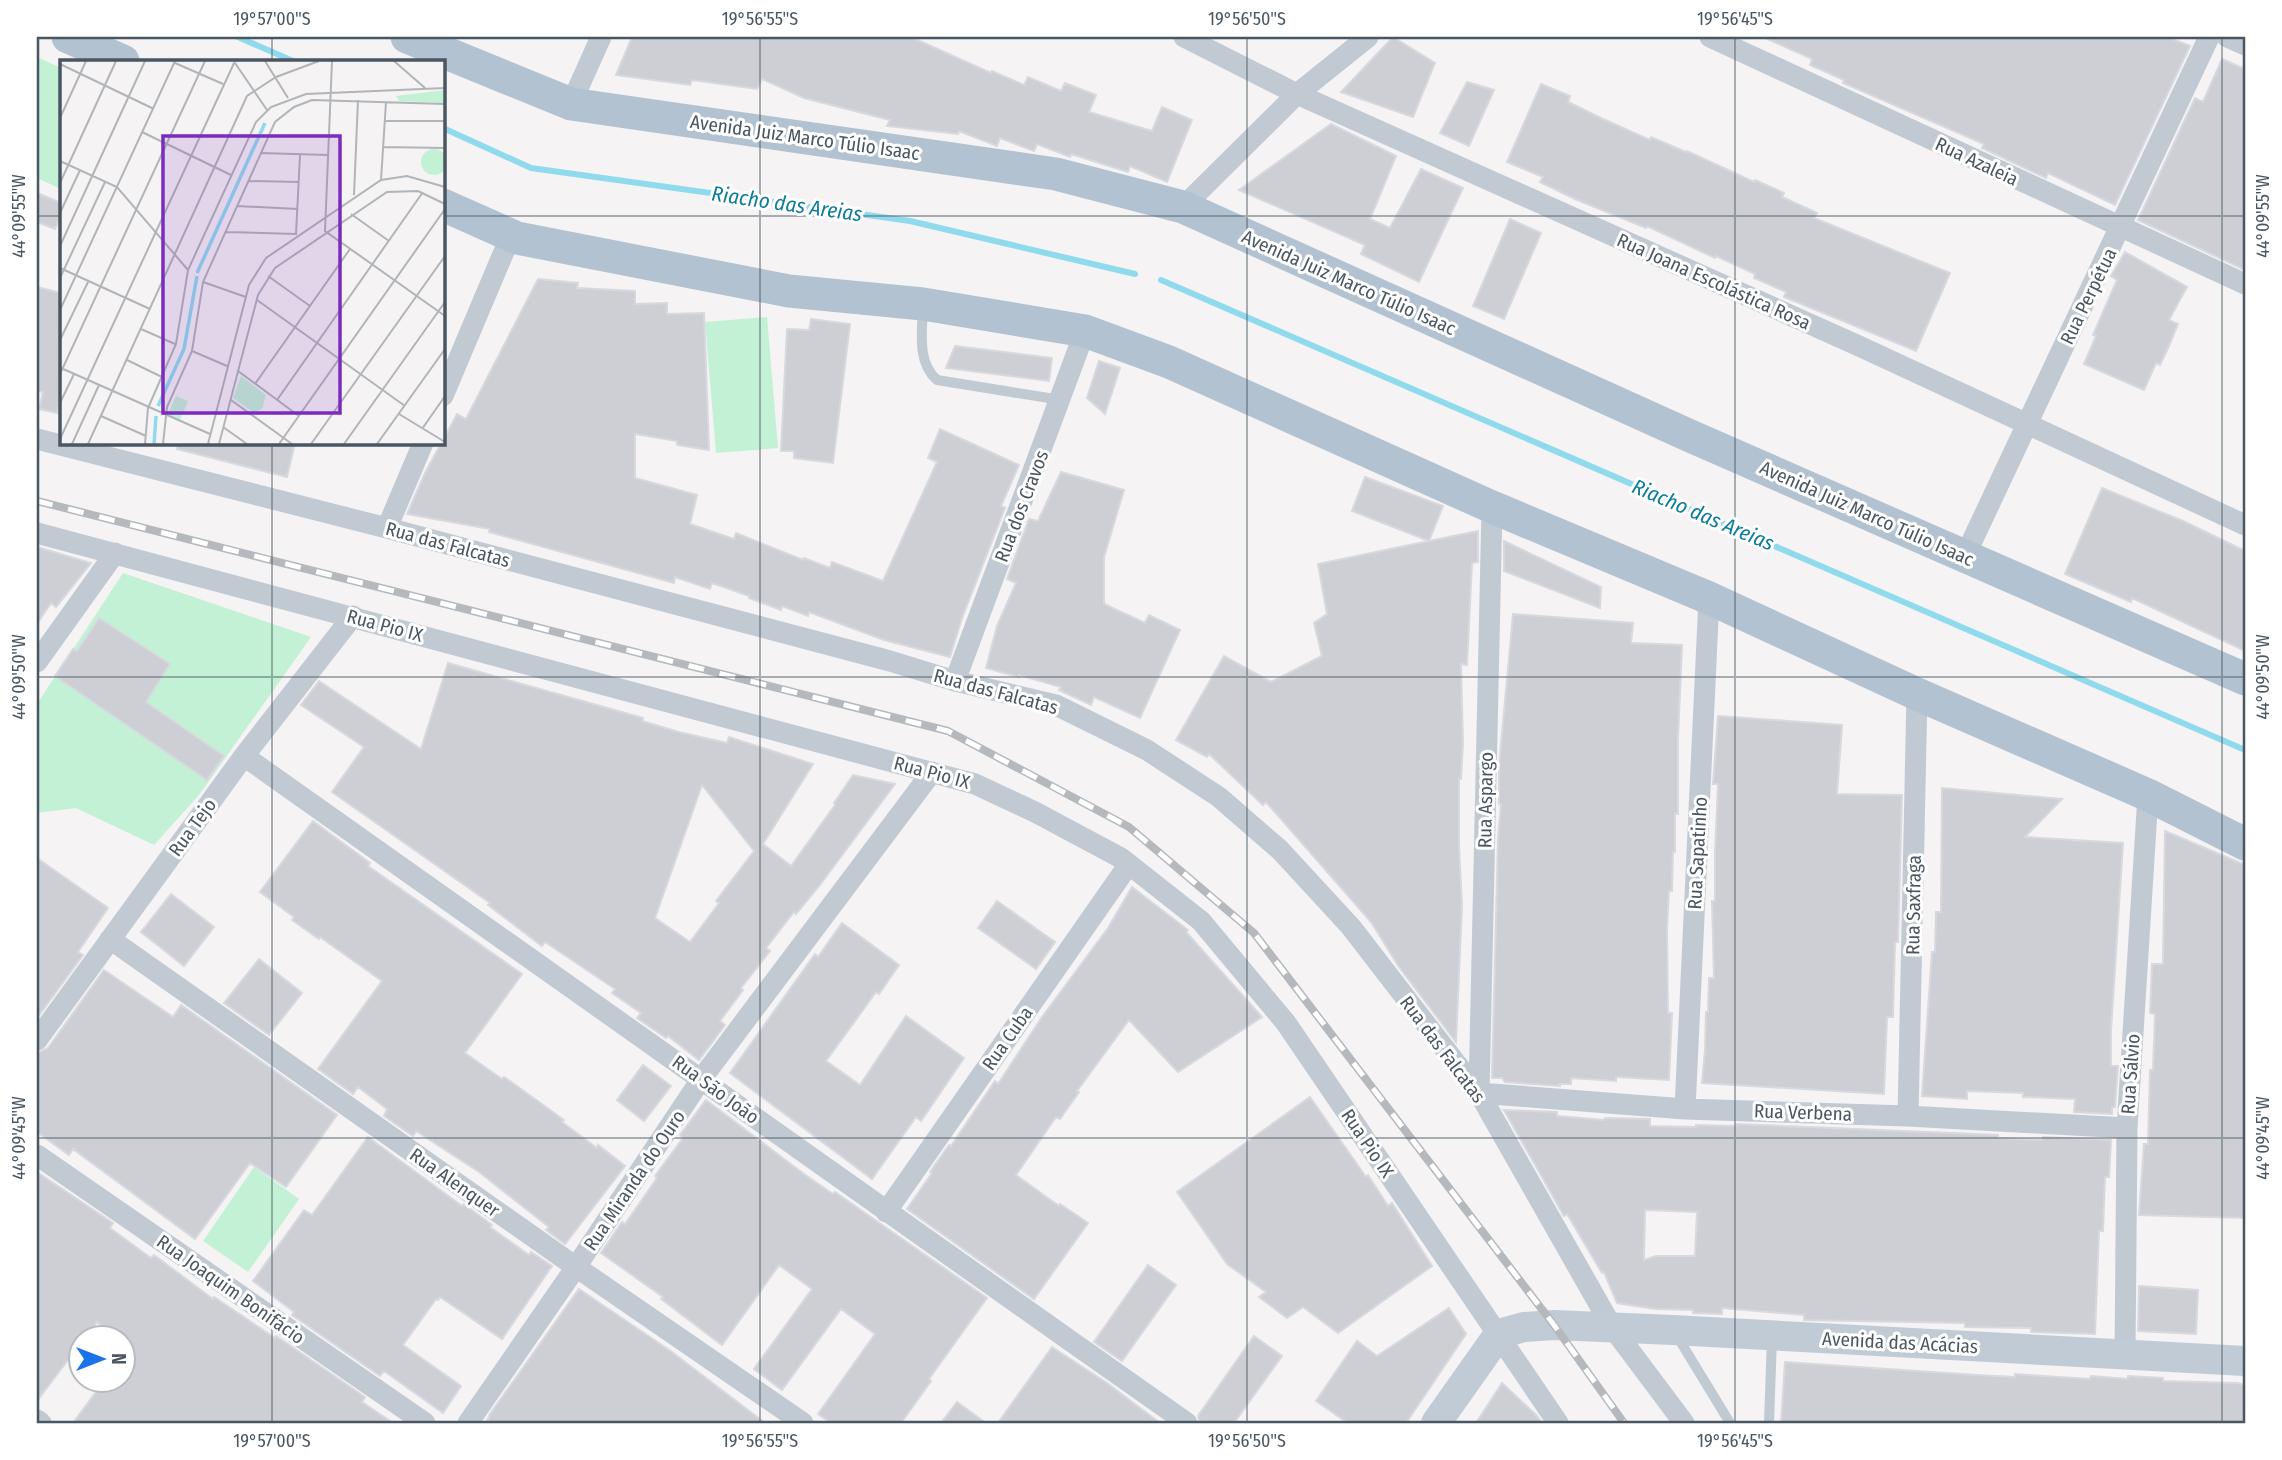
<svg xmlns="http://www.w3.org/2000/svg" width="2282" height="1460" viewBox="0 0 2282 1460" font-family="'Fira Sans Condensed',sans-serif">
<rect width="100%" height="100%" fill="#f5f3f3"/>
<path fill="#c3f1d5" d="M37,57L61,68V189L37,178Z
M767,317L778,448L716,453L705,322Z
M123,573L311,637L199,795L154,845L76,808L37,813V704Z
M254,1167L299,1199L248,1272L203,1241Z"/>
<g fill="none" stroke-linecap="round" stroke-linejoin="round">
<path stroke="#90daee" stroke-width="6" d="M238,37L293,61
M443,128L531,168L910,221L1135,274
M1161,280L2245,750"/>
</g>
<path fill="#cdcfd5" stroke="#d7d9de" stroke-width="2" fill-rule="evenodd" d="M632,37H911L991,73L992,71L1024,85L1028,77L1061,91L1065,83L1096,95L1089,112L1152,131L1162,107L1192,120L1167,182L1130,166L1128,172L1071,154L1070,157L1037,144L1034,151L1000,138L997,146L959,131L958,134L887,126L890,120L804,98L762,79L757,89L692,80L690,85L616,75Z
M1393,37L1435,63L1413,117L1341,92Z
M1763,37H2168L2190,46L2115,205L2048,173L2046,178L1982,148L1984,144L1843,83L1844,80L1810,65L1812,59Z
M2222,59L2245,69V270L2138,220L2195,98L2203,102Z
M1467,82L1494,90L1469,146L1440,133Z
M1541,84L1570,96L1568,102L1603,119L1650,140L1651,137L1686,152L1687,151L1754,182L1755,180L1784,193L1782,197L1817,213L1814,218L1950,273L1916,351L1784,297L1786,292L1754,278L1755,274L1716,256L1715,258L1647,226L1646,228L1575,199L1540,182L1543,177L1507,162Z
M1331,124L1396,156L1370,219L1390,228L1421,169L1463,188L1419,282L1361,254L1365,245L1239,190Z
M37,193L61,203V213L55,229L37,222Z
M1510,219L1541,233L1504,319L1473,306Z
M2125,252L2187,287L2169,320L2178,324L2169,346L2160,365L2156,363L2144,390L2084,364L2096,336L2093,335L2117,280L2111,276Z
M538,279L578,283L577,288L635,291V304L667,303V314L704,313L709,450L677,445V441L635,434V478L697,495L690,524L734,539L736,533L803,560L804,558L830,568L832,562L883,581L937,462L928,458L940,429L1019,465L1001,506L1005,508L962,618L950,657L884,640L809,612L808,616L782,606L781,610L749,598V596L712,583L710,589L675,577L674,583L489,532L490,529L407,514L425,473L457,414L466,419Z
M37,287L61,293V395L57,413L39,409L43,392L37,391Z
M811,319L850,324L833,463L794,458V451H781L787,329L809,330Z
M955,346L1052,358L1049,381L946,368Z
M1099,361L1120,368L1105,414L1087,398Z
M178,443H295L287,477L177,449Z
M1061,472L1124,490L1104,557V604L1145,623L1149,615L1180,630L1140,718L1094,697L1091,705L1059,690L1061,687L1019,675V677L986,668L997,626L1016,583L1007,579L1029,519L1038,521Z
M1365,477L1443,506L1429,541L1478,531V562L1472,563L1467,665L1461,664L1463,743L1461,779H1459V845L1462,906L1456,1042L1399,967L1371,922L1266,802L1263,805L1209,754L1207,757L1176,740L1224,656L1271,682L1322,656L1314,623L1327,614L1318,564L1429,541L1352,511Z
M2102,488L2183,521L2245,551V651L2132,598L2131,602L2065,574Z
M1504,541L1601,587L1600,608L1504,571Z
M37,547L91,563L56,607L51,603L37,624Z
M1513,614L1633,623L1631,643L1682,645L1678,739V814H1675V852H1673L1672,891H1669L1667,929L1668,1013H1672L1669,1080L1616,1077V1081L1571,1078V1084H1560V1086L1505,1082L1502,1078H1492L1498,838L1501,804H1499V766Z
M99,618L170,664L146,702L224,756L207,780L55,676L73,649L77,651Z
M448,663L643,718L642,721L679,732L727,743L729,737L813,764L763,844L791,866L835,805L834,803L853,775L895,784L820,885L796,914L794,912L766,948L770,951L741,988L743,990L720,1021L725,1025L699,1060L668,1036L666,1038L637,1018L641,1013L612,993L615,989L545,942L542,946L488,905L490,903L332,792L364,747L301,705L319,681L421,749ZM702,785L754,851L716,901L719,903L690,942L655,918Z
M1718,716L1842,725L1837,794L1902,795L1898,942H1895L1893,1017H1887L1884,1094L1702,1083L1705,1050L1706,1012H1708L1709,978H1714L1712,901H1715V853L1718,784H1713Z
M1942,788L2062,799L2025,837L2123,843L2111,1031V1066H2118L2115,1107H2112V1114L2074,1112L2075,1099L2023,1097V1093L1967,1091V1099L1922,1096L1932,952H1935L1936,912H1941Z
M313,821L370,863L368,866L522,974L465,1053L502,1079L504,1077L535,1099L564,1120L562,1122L597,1148L598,1145L625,1166L565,1244L546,1230L549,1227L479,1172L416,1131L413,1136L384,1116L387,1109L358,1087L353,1094L318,1069L382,981L320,937L319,939L292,920L294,917L260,892Z
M2165,831L2245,865V1218L2139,1215L2144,1144H2148L2150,1070H2153L2155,1014L2150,1013L2152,964H2163Z
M37,858L108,908L78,952L83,955L37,1018Z
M1132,887L1188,930L1186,932L1262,1017L1178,1072L1129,1020L1077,1091L1079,1092L1060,1119L1056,1117L1016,1175L1059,1206L1060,1204L1088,1223L1034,1299L907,1209L932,1173L930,1172L949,1145L951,1146L995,1081L998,1084L1042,1017L1108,928Z
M171,894L214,927L184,966L141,932Z
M997,901L1055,942L1036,969L978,928Z
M842,923L899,965L879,994L876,992L826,1061L860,1085L906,1016L964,1058L921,1121L916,1117L872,1179L730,1073L815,954L818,957Z
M259,959L302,993L269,1035L224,1003Z
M104,970L173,1017L181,1005L337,1115L286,1187L250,1163L195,1239L73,1149L69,1155L37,1132V1053L48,1048Z
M643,1065L671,1086L644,1121L617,1100Z
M1310,1097L1366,1177L1368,1175L1388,1206L1392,1203L1432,1266L1338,1333L1303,1307L1287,1318L1259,1297L1266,1292L1227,1264L1177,1192Z
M706,1100L804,1174L833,1194L835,1192L987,1298L929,1379L931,1381L901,1423H831L818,1414L875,1334L841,1309L782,1390L754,1369L812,1289L779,1265L722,1345L661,1299L663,1297L601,1253L622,1222L625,1224L657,1178L655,1176L683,1138L680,1135Z
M1504,1110L1557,1112V1116L1604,1120L1605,1118L1650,1119V1126L1696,1127V1125L1736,1126V1124L1998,1135V1138L2042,1140L2043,1137L2111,1140L2109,1177H2105L2103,1231H2099L2095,1334L2031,1332V1328L1965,1327V1323L1804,1320V1315L1722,1308V1314L1693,1313V1310L1655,1309L1617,1303L1604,1272L1602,1273L1567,1214L1564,1216ZM1645,1210L1697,1212L1695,1256H1656L1644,1260Z
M368,1137L462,1206L464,1204L492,1225L490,1227L529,1255L531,1252L552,1266L502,1339L440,1297L438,1300L436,1299L403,1345L461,1386L443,1413L384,1371L380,1376L292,1315L294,1312L253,1281L304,1210L312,1215Z
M37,1172L113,1223L110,1228L151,1258L154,1255L213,1299L214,1297L275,1338L276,1336L365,1397L362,1402L393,1423H73L105,1380H122V1356L129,1346L122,1341V1338H118L97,1322L85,1338H80V1344L37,1401Z
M1148,1265L1176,1285L1122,1361L1094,1342Z
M2139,1286L2198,1290L2196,1334L2138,1331Z
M579,1289L672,1352L765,1423H486L490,1414Z
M1449,1308L1466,1334L1406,1423H1348L1316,1401L1357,1341L1377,1356Z
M1254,1336L1282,1356L1234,1423H1200L1198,1416Z
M1052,1347L1107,1383L1160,1423H998Z
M1785,1362L1976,1375L2015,1377V1374L2090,1379L2091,1376L2128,1379V1376L2163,1378V1381L2237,1383L2245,1385V1423H1781Z
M1502,1383L1537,1416L1542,1423H1476Z
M957,1402L986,1423H941Z"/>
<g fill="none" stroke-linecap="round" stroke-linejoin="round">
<path stroke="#c1cad2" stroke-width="10" d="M923,307C922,332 917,363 937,380L1061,400
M1677,1336L1730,1423
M1769,1423L1772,1337"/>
<path stroke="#c1cad2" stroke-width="21" d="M1184,37L1297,94L1859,346L2245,525
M1710,37L2245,284
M2227,37L2245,45
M571,104L601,37
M1183,207L1297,94L1368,37
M443,396L511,235
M37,439L387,528L890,661L955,681L1056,705L1147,750L1219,797L1280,850L1351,927L1479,1093L1612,1327L1684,1423
M1492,507L1479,1093L1685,1109L1908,1116L2127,1128
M387,528L423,443
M37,533L975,784L1035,812L1121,858L1201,921L1286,1023L1558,1423
M1965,556L2209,37
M37,662L115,553
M955,681L1085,331
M244,756C560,977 872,1202 1187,1423
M110,939L576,1267L803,1423
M37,1040L244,756L353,616
M1685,1109L1709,598
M1908,1116L1917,694
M37,1155L425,1423
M886,1212L1129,864
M2125,1354L2127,1128L2148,795
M37,1420L41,1423
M468,1423L576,1267L702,1078L932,772"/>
<path stroke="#c1cbd6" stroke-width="30" d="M1436,1423L1499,1334L1524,1327L1554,1325L1673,1330L2245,1361"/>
<path stroke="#b3c2d1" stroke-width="33" d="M68,37L123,61
M407,37L571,104L1056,174L1183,207L1688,435L2245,679
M443,205L517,238L789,291L923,304L1085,331L1169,362L1492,507L1709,598L1917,694L2148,795L2245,844"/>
<defs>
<path id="rail" d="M37,501L948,731L1129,827L1254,933L1554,1325L1624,1423"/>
</defs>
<use href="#rail" stroke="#b5b8bd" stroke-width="8"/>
<use href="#rail" stroke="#fff" stroke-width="5" stroke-dasharray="16" stroke-linecap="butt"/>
</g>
<path fill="none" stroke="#4a5661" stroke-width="2" stroke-opacity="0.45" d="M272,37V61M760,37V1423M1247,37V1423M1735,37V1423M2222,37V1423M37,216H61M443,216H2245M272,443V1423M37,677H2245M37,1138H2245"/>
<g text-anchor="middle" stroke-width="6" stroke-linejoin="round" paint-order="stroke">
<g font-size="19" fill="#4a5661" stroke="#fff">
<text transform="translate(805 137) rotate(8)" y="7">Avenida Juiz Marco Túlio Isaac</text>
<text transform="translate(1977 161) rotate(25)" y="7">Rua Azaleia</text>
<text transform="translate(1714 281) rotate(24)" y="7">Rua Joana Escolástica Rosa</text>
<text transform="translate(1349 282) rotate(24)" y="7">Avenida Juiz Marco Túlio Isaac</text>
<text transform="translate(2088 296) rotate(-64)" y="7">Rua Perpétua</text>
<text transform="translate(1021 506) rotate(-69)" y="7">Rua dos Cravos</text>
<text transform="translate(1867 513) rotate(24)" y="7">Avenida Juiz Marco Túlio Isaac</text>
<text transform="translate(448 544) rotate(15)" y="7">Rua das Falcatas</text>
<text transform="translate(385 625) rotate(15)" y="7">Rua Pio IX</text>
<text transform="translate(996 691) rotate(15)" y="7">Rua das Falcatas</text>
<text transform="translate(932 772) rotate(15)" y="7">Rua Pio IX</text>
<text transform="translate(1485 800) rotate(-89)" y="7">Rua Aspargo</text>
<text transform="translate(192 827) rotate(-54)" y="7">Rua Tejo</text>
<text transform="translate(1697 853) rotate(-87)" y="7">Rua Sapatinho</text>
<text transform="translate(1913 905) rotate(-89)" y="7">Rua Saxfraga</text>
<text transform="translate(1007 1038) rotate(-55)" y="7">Rua Cuba</text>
<text transform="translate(1443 1049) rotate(53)" y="7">Rua das Falcatas</text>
<text transform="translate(2130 1074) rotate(-86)" y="7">Rua Sálvio</text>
<text transform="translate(716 1089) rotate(36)" y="7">Rua São João</text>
<text transform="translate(1803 1112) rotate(2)" y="7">Rua Verbena</text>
<text transform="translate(1368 1143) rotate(56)" y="7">Rua Pio IX</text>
<text transform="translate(634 1180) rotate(-56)" y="7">Rua Miranda do Ouro</text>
<text transform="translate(455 1182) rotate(35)" y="7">Rua Alenquer</text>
<text transform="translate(231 1289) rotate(35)" y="7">Rua Joaquim Bonifácio</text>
<text transform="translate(1900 1342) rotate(3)" y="7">Avenida das Acácias</text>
</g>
<g font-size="21" font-style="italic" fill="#0c7c9b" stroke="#fff">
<text transform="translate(787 204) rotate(8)" y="7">Riacho das Areias</text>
<text transform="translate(1703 515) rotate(23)" y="7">Riacho das Areias</text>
</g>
</g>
<g transform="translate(60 60)">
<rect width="385" height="385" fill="#f5f3f3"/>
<path d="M385,30V43L339,41L336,36ZM361 102a13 13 0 1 1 26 0a13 13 0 1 1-26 0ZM181,316L206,335L202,349L193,352L173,338ZM116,336L128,341L120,360L108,354Z" fill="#c3f1d5"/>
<path fill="none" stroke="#90daee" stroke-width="3.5" d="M137,213L205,63M98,346L124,289L137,216M94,384L96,356"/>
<path fill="none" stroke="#b1b4b9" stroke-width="2" d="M205,1L228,38M272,1L265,171L385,256M334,1L365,28M115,3L163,24M175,3L207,50M0,4L94,49M0,58L26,1M325,61H385M82,72L171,115M323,87L385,88M200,93L268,95M0,101L57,127L128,210M321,120L326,42M188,121L239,122M0,123L56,1M294,135L298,40M177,146L238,149M0,153L20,110M291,154L329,181M166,172L236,174L240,95M0,186L85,1M0,208L90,249M208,216L250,246M0,218L45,122M143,222L186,237M197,240L345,346M0,250L115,1M81,269L115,284M0,280L29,220M132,291L167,306M67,300L102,317M1,308L150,374M178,311L239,356M0,314L145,1M195,324L290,189M171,340L232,384M217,340L363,132M0,343L14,314M339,354L385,382M41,356L86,376M163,367L187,384M362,369L385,336M0,379L175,1M12,384L39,325M28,384L187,36L216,17L259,1M85,384L88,348L116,284L128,210L196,62L211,47L246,34L385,28M103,384L107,347L132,291L143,222L215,62L234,47L252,40L385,44M148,384L189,225L206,198L321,120L347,116L385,127M159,384L198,235L215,208L327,132L358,131L385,144M219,384L385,149M251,384L385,196M284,384L385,242M317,384L385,289"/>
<path fill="#7b2cbf" fill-opacity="0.15" stroke="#7b2cbf" stroke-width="3.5" d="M103,76H280V353H103Z"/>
<rect width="385" height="385" fill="none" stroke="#4a5661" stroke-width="3.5"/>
</g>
<rect width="2282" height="1460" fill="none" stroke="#ffffff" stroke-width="77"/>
<g transform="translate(102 1359) rotate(90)"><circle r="33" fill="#ffffff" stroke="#b7bbc0" stroke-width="2"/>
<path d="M0-5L12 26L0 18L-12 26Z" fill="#1a73e8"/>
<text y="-10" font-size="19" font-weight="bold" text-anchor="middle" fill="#4a5661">N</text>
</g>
<rect x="38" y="38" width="2206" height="1384" fill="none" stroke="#4a5661" stroke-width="2.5"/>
<g font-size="18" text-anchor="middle" fill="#4a5661">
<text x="272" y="25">19°57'00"S</text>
<text x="760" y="25">19°56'55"S</text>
<text x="1247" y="25">19°56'50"S</text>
<text x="1735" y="25">19°56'45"S</text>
<text transform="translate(2263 216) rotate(-90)" y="6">44°09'55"W</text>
<text transform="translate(19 216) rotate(-90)" y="6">44°09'55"W</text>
<text transform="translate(2263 677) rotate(-90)" y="6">44°09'50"W</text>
<text transform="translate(19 677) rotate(-90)" y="6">44°09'50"W</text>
<text transform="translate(2263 1138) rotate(-90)" y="6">44°09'45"W</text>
<text transform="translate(19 1138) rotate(-90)" y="6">44°09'45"W</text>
<text x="272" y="1447">19°57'00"S</text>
<text x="760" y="1447">19°56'55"S</text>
<text x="1247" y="1447">19°56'50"S</text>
<text x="1735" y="1447">19°56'45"S</text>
</g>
</svg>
